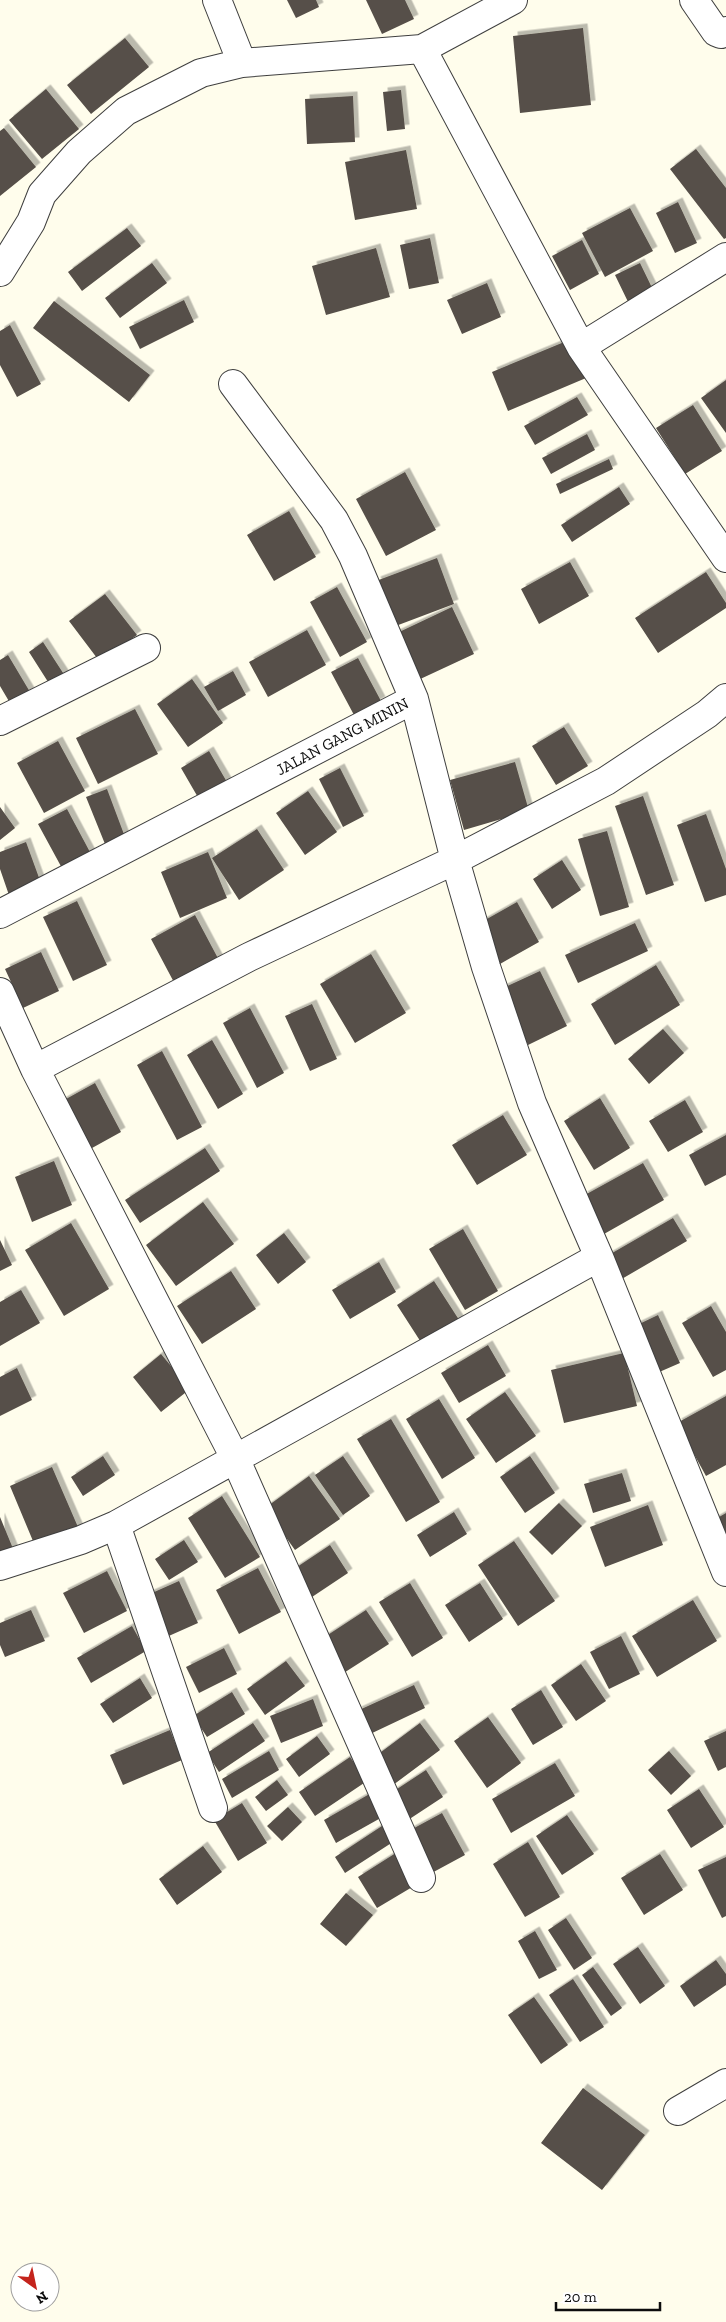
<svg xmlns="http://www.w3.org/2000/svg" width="726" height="2322" viewBox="0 0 726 2322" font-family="'Zilla Slab',serif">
<defs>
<filter id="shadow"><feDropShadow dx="4.5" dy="-4.5" stdDeviation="0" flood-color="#0004"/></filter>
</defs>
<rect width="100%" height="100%" fill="#fffdec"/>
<path fill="#564f48" filter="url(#shadow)" d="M287,0H316L319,7L296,18Z
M366,0H405L414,19L382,34Z
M583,28L591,105L520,113L513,36Z
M125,38L149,67L91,114L67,85Z
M46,89L79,129L42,159L9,120Z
M401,90L405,129L387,131L383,92Z
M353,96L355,142L307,144L305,99Z
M4,128L36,167L0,196V131Z
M696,149L726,188V238L724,239L670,169Z
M406,150L417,209L355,220L345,162Z
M678,202L697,243L675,253L656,213Z
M630,208L653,251L605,277L582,233Z
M127,228L141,246L82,291L68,272Z
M430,238L439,283L409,289L400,245Z
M582,240L599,274L570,290L552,256Z
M376,248L390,297L326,315L312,266Z
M152,263L167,283L120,318L105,298Z
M640,263L656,296L631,308L615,275Z
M487,283L501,317L462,334L447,300Z
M184,300L194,322L140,349L129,327Z
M54,301L150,375L129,402L33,328Z
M10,325L41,384L17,397L0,365V331Z
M569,340L586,378L508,411L492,372Z
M726,380V433L701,398Z
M577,397L588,415L535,445L524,426Z
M693,405L722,451L685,474L656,428Z
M587,434L595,450L551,474L542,458Z
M609,459L613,469L560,494L556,484Z
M405,472L436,530L386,556L356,499Z
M619,487L630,504L572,542L561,525Z
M289,511L316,557L274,581L247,535Z
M437,558L454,604L393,627L376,581Z
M570,562L589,596L539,624L521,589Z
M706,572L726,603V608L658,653L635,618Z
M337,587L367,642L340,657L310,602Z
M105,594L137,635L100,662L69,621Z
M452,607L474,654L416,681L395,634Z
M307,630L326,665L268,697L249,662Z
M43,642L65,676L50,685L29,652Z
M8,655L30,692L10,703L0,686V660Z
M358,658L381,701L354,715L331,672Z
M233,671L246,695L218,711L204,687Z
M192,679L223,723L188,747L157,704Z
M135,709L158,754L98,784L76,738Z
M564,727L588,766L556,785L532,746Z
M58,741L85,791L44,813L17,763Z
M209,751L231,789L203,806L181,768Z
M515,762L529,811L464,830L450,780Z
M340,768L364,816L343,827L319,779Z
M107,789L125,837L105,844L86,797Z
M308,791L337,832L305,855L276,813Z
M643,796L674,885L646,895L615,806Z
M0,807L15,828L0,840Z
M67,809L91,854L63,870L38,824Z
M706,814L726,869V895L705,902L677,825Z
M257,829L284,870L239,900L212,858Z
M607,831L629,907L600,916L578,839Z
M26,842L42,886L10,898L0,869V852Z
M208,852L227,898L180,918L161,872Z
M562,860L581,890L552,909L533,879Z
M77,901L107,965L73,981L43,917Z
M517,902L539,942L500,964L478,924Z
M195,915L221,964L177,988L151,939Z
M635,923L648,951L578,983L565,955Z
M41,952L59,991L23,1008L5,969Z
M371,954L406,1013L355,1043L320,984Z
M656,965L680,1005L615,1045L591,1004Z
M540,971L567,1026L528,1045L501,989Z
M312,1004L337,1059L310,1071L285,1016Z
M250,1008L284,1073L257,1088L223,1023Z
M663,1029L684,1053L649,1084L628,1059Z
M212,1040L243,1094L218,1109L187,1055Z
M162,1051L202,1127L177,1140L137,1065Z
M95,1083L121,1132L83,1153L57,1104Z
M600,1098L630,1148L594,1170L564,1121Z
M685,1100L703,1132L668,1152L649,1121Z
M503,1115L527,1155L477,1185L452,1145Z
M726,1135V1175L705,1186L689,1155Z
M205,1148L220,1171L140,1223L125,1200Z
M54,1161L72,1205L32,1222L15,1177Z
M643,1163L664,1200L604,1234L583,1196Z
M203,1202L234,1244L176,1286L146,1245Z
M673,1218L687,1241L620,1280L607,1256Z
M71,1223L109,1289L64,1316L25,1250Z
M463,1229L498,1291L465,1310L429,1249Z
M284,1233L306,1262L278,1284L256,1255Z
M0,1240L12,1265L0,1271Z
M379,1262L396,1292L350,1319L332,1290Z
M231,1271L256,1309L202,1344L177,1306Z
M434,1281L463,1326L426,1350L397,1305Z
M21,1290L40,1323L0,1346V1302Z
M711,1306L726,1332V1370L713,1377L682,1323Z
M658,1315L680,1363L657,1373L635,1326Z
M488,1345L506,1376L459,1403L441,1373Z
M624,1353L637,1406L564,1423L551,1370Z
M161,1354L190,1389L161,1412L133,1377Z
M17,1368L32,1400L0,1416V1377Z
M505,1392L536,1436L496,1463L466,1419Z
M726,1396V1465L706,1476L677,1423Z
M439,1399L475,1458L442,1479L406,1419Z
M391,1419L440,1502L406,1522L357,1439Z
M103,1456L115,1475L83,1496L71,1477Z
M343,1456L370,1496L343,1515L315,1475Z
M530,1456L555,1493L525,1513L500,1477Z
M52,1467L81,1534L38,1553L10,1486Z
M622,1473L631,1501L593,1513L584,1484Z
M309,1476L340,1519L295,1550L265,1508Z
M222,1496L260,1557L225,1578L188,1518Z
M559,1503L582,1526L552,1555L529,1532Z
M648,1505L663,1545L605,1567L590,1527Z
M454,1512L467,1534L430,1557L417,1535Z
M726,1513V1556L707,1524Z
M0,1517L14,1551L0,1557Z
M184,1540L198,1562L169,1580L155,1559Z
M514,1541L555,1601L518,1626L478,1565Z
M330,1545L348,1573L312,1597L294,1569Z
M258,1568L281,1612L239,1634L216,1590Z
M107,1571L127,1611L84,1633L63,1593Z
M179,1581L198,1623L162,1639L143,1597Z
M410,1583L443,1638L412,1657L379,1602Z
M480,1583L503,1619L469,1642L445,1605Z
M693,1600L717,1641L657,1677L632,1636Z
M31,1610L45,1641L5,1657L0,1645V1623Z
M366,1610L389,1644L339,1676L317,1642Z
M132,1626L146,1651L91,1683L77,1658Z
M621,1636L640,1674L609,1689L590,1652Z
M224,1648L237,1674L199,1693L186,1667Z
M286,1661L305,1686L265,1715L247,1689Z
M581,1664L606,1701L576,1721L551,1685Z
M140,1678L152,1698L113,1723L100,1704Z
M414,1685L425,1708L368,1735L357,1711Z
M541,1690L563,1727L533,1745L511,1709Z
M232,1692L245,1714L207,1737L193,1716Z
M313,1699L323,1726L281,1743L270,1716Z
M488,1717L521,1763L487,1788L454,1741Z
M253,1723L265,1741L219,1772L207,1753Z
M420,1723L440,1750L389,1788L369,1761Z
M170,1730L182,1760L123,1785L110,1755Z
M726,1731V1767L718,1771L704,1741Z
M317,1736L330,1754L299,1777L286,1759Z
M269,1751L279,1770L232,1798L222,1779Z
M669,1751L691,1776L671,1795L648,1770Z
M350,1757L367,1781L315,1816L299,1792Z
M555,1763L575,1796L511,1833L492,1799Z
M426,1770L443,1797L408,1820L391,1793Z
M277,1780L288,1795L266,1811L255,1797Z
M699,1789L724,1827L691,1848L667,1810Z
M373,1792L386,1815L336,1843L324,1820Z
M242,1803L267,1843L238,1861L214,1820Z
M288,1807L302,1822L282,1841L267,1826Z
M442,1813L465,1855L428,1875L405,1833Z
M567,1815L594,1854L562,1875L536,1836Z
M385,1824L396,1840L345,1873L335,1857Z
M528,1842L560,1897L525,1917L493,1864Z
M203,1846L222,1872L177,1905L159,1879Z
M399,1851L419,1883L377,1908L358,1877Z
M660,1854L683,1890L644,1915L621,1878Z
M726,1857V1916L722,1918L698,1870Z
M346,1893L373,1915L346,1946L320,1924Z
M566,1918L592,1958L574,1970L548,1930Z
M535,1931L557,1970L539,1979L518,1941Z
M638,1947L665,1986L640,2004L613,1964Z
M716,1960L726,1974V1985L694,2007L680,1986Z
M593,1967L622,2008L611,2016L582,1975Z
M573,1979L604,2027L580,2042L549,1995Z
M534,1997L568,2045L541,2064L508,2015Z
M583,2088L645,2135L602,2190L541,2143Z"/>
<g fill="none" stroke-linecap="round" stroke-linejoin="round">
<defs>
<path id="street" d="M217,0L242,63
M694,0L716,32L721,34L726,31
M422,49L581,347L726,558
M0,272L31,222L42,194L79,152L126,111L201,73L242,63L422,49L513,0
M581,347L726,257
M233,384L334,520L353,556L414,699L455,860L486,967L532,1103L599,1257L726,1572
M0,721L146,648
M0,914L414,699
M0,992L35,1069L235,1458L421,1878
M35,1069L249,957L455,860L606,781L707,714L726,698
M116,1525L213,1808
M0,1566L81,1540L116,1525L599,1257
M678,2111L726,2083"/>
</defs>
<use href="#street" stroke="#3f3f3f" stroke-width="30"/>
<use href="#street" stroke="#fff" stroke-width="28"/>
</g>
<g text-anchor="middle" stroke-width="5" stroke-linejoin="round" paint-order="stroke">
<g font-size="16" fill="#0c0c0c" stroke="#fff">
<text transform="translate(342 736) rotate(-28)" y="6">JALAN GANG MININ</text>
</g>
</g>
<g transform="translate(35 2287) rotate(147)"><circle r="24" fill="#ffffff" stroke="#9e9e9e"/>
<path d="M0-4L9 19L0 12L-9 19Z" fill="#c4241c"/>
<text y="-8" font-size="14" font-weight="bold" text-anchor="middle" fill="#0c0c0c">N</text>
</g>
<path d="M556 2302v8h104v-8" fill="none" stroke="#0c0c0c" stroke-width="2.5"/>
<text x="564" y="2302" font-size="15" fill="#0c0c0c" stroke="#ffffff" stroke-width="4" paint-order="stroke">20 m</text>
</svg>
